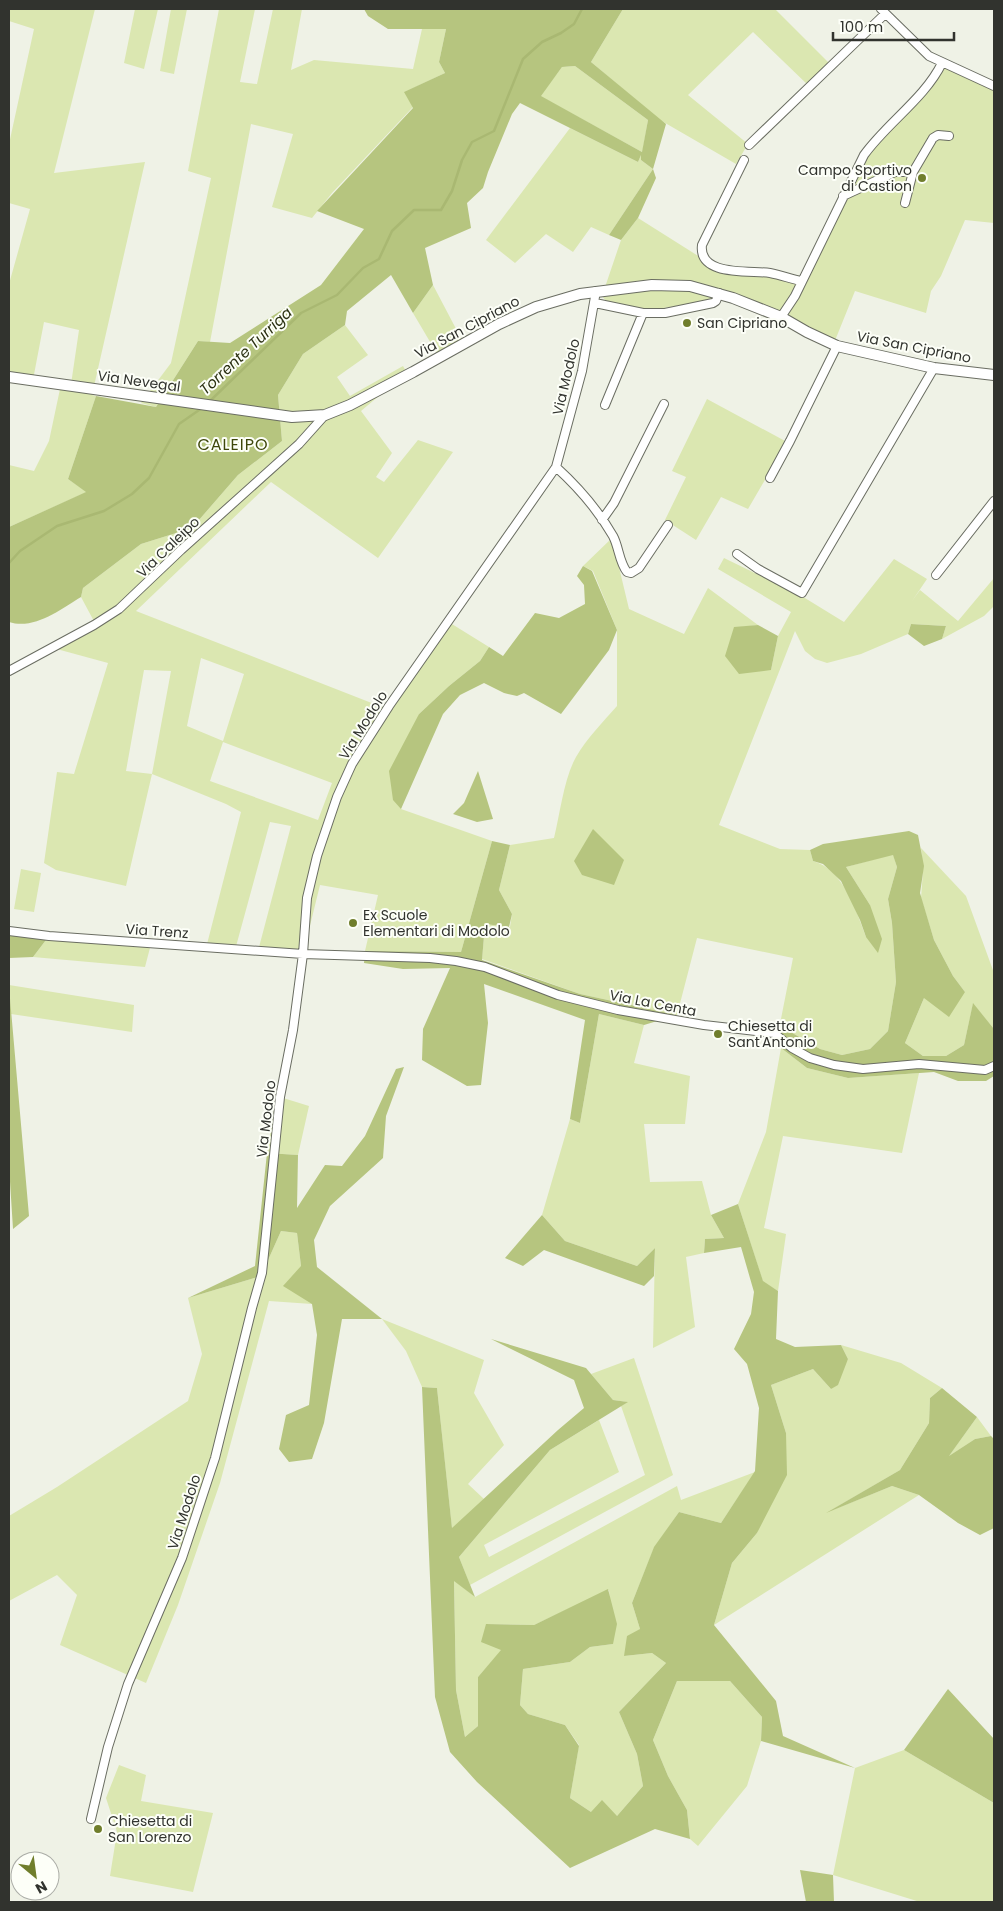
<svg xmlns="http://www.w3.org/2000/svg" width="1003" height="1911" viewBox="0 0 1003 1911" font-family="Poppins,sans-serif">
<rect width="100%" height="100%" fill="#eff2e6"/>
<path fill="#dbe7b1" fill-rule="evenodd" d="M9,9H95L54,173L145,162L92,395L96,396L68,479L87,492L9,527V465L34,471L49,441L60,389L70,391L79,330L44,322L32,385L9,381V284L30,209L9,203V144L34,29L9,21Z
M135,9H158L144,69L124,63Z
M171,9H187L174,74L160,71Z
M219,9H255L240,82L257,84L273,9H302L291,70L314,60L413,69L422,29H446L439,62L445,73L405,92L413,107L332,193L312,218L272,207L293,134L251,124L210,342L198,341L156,407L141,403L171,363L211,178L188,171Z
M623,9H775L833,67L810,87L753,32L688,95L748,144L736,164L660,120L591,62Z
M575,66L648,120L641,160L653,169L609,235L591,227L573,252L546,234L515,263L486,240L570,128L638,162L642,152L540,96L562,67Z
M945,67L994,83V223L965,220L941,276L931,291L926,313L855,291L832,348L737,304L714,298L713,300L651,310L607,302L602,296L621,240L638,218L703,259L722,268L761,272L801,282L863,155Z
M433,285L464,344L439,357L413,313Z
M345,325L368,355L337,377L350,396L403,366L408,375L398,380L361,411L392,453L376,477L384,482L418,440L453,452L378,558L271,482L136,611L387,709L447,621L489,647L480,661L449,686L419,714L401,809L492,841L461,952L365,951L378,895L320,885L303,954L258,951L291,826L270,822L235,950L206,948L241,812L226,804L152,774L126,886L56,870L44,863L57,772L74,774L108,663L53,648L96,625L81,597L83,588L141,544L192,528L238,475L282,441L278,395L303,354ZM201,658L244,674L223,741L187,726ZM144,670L171,671L152,774L126,771ZM223,742L332,783L318,820L210,781Z
M707,399L787,442L748,509L721,497L696,540L665,520L686,477L672,471Z
M612,538L629,609L684,634L708,588L758,625L734,628L771,670L778,636L791,612L718,569L724,558L800,595L844,622L894,559L927,579L912,601L920,590L958,621L994,578V606L984,616L942,639L946,626L911,624L908,634L861,654L827,663L815,659L805,651L795,631L719,825L780,849L810,850L813,861C843,869 856,910 866,937L870,905L846,867L893,854L897,867L888,899L892,923L896,982L888,1031L870,1049L842,1055L820,1049L789,1031L779,1029L793,958L697,938L677,1015L580,994L482,959L485,924L510,927L512,914L499,890L510,845L554,838C560,814 564,778 576,757C587,738 603,722 617,706V630L593,571L583,566Z
M921,848L966,896L994,973V1029L973,1004L964,1045L946,1056H923L905,1043L924,998L965,992L953,976L934,940L921,898L923,871Z
M21,869L41,873L34,912L14,909Z
M49,936L151,944L145,967L33,957Z
M9,985L134,1005L132,1032L11,1014Z
M599,1014L644,1025L634,1063L690,1076L685,1124H644L650,1182L702,1181L711,1215L724,1238L705,1239L704,1253L686,1257L695,1327L653,1348L655,1248L637,1266L565,1241L542,1215L570,1119L580,1123Z
M781,1048L807,1068L848,1078L919,1073L902,1153L783,1136L764,1228L786,1234L778,1291L763,1282L738,1204L766,1132Z
M280,1097L309,1106L298,1155L267,1153L276,1099Z
M281,1231L297,1233L301,1266L312,1304L269,1301L220,1483L178,1605L146,1683L60,1645L77,1595L57,1575L9,1601V1516L57,1487L188,1401L202,1354L188,1298L261,1276Z
M382,1319L484,1360L474,1393L504,1445L468,1484L484,1499L452,1529L437,1388L422,1387L406,1351Z
M841,1345L901,1363L942,1388L930,1398L929,1423L900,1470L830,1511L892,1486L919,1495L714,1625L732,1563L757,1533L786,1433L771,1385L813,1369L831,1389L848,1359Z
M634,1358L673,1475L470,1585L459,1557L550,1450L599,1420L619,1472L484,1545L489,1557L645,1475L621,1406L627,1402L613,1400L591,1374Z
M977,1417L991,1436L975,1439L948,1457Z
M755,1472L721,1523L679,1512L654,1548L632,1603L640,1629L624,1656L652,1653L666,1663L619,1712L637,1754L643,1786L617,1816L591,1812L570,1798L579,1745L565,1725L528,1714L520,1705L523,1669L570,1662L590,1647L613,1644L609,1590L534,1625L486,1624L502,1650L478,1677V1726L465,1737L456,1690L454,1580L475,1597L677,1486L681,1500Z
M677,1681H730L762,1717L761,1741L747,1786L698,1846L690,1839L687,1810L668,1776L653,1740Z
M904,1750L994,1803V1902H920L833,1875L855,1768Z
M119,1765L146,1775L141,1801L213,1813L193,1892L110,1876L117,1832L106,1798Z"/>
<path fill="#b6c57f" fill-rule="evenodd" d="M364,9H623L591,62L666,124L653,169L656,178L638,218L621,240L609,235L653,169L641,160V155L638,162L520,103L512,114L488,172L483,188L467,203L471,228L425,248L433,285L413,313L391,275L347,311L345,325L303,354L278,395L282,441L238,475L192,528L141,544L83,588L81,597C60,610 34,630 9,622V527L86,492L68,479L96,396L156,407L198,341L230,343L321,285L364,229L317,211L413,108L404,92L445,73L439,62L446,29H388L368,16ZM575,66L648,120L642,152L541,96L562,67Z
M583,566L592,571L617,630L609,650L561,714L524,693L517,696L504,693L484,683L460,695L443,714L401,809L393,800L389,771L419,714L449,686L480,661L489,647L503,656L535,613L559,618L585,604L584,585L577,576Z
M911,624L946,626L942,639L924,646L908,634Z
M758,625L778,636L771,670L739,674L725,656L734,627Z
M478,771L493,819L477,822L453,814L464,803Z
M593,829L624,860L614,885L582,875L574,861Z
M909,831L918,835L924,866L920,893L934,940L953,976L965,992L949,1017L924,998L905,1043L923,1056H946L964,1045L973,1003L994,1029V1076L986,1081H958L934,1072L848,1078L807,1068L781,1048L779,1029L789,1031L820,1049L842,1055L870,1049L888,1031L896,982L892,923L888,899L897,867L893,855L846,867L870,905L882,939L878,953L866,937L860,920L841,881L823,864L813,861L810,850L823,844Z
M492,841L510,845L499,890L512,914L509,927L485,924L482,960L580,994L677,1015L644,1025L599,1014L580,1123L570,1119L585,1020L484,984L488,1023L481,1085L467,1086L422,1060L423,1029L450,968L403,969L364,963L365,951L461,952Z
M9,931L49,936L33,957L9,958Z
M9,987L29,1216L13,1229L9,1166Z
M404,1067L386,1116L383,1158L330,1206L314,1240L317,1267L382,1319H342L324,1423L312,1459L289,1462L279,1449L286,1415L309,1405L317,1335L312,1304L283,1286L301,1266L297,1233L281,1231L261,1276L188,1298L255,1266L267,1153L298,1155L297,1208L325,1165L342,1166L365,1136L396,1069Z
M738,1204L763,1281L778,1291L776,1339L795,1347L841,1345L848,1359L838,1385L831,1389L813,1369L771,1385L786,1433L787,1475L757,1533L732,1563L714,1625L776,1701L783,1736L855,1768L761,1741L762,1717L730,1681H677L653,1740L668,1776L687,1810L690,1839L655,1829L570,1868L477,1782L450,1752L435,1697L422,1387L437,1388L452,1528L558,1430L584,1408L574,1380L491,1339L586,1368L613,1400L628,1402L550,1450L459,1557L475,1597L454,1581L456,1690L465,1737L478,1726V1677L501,1650L481,1642L486,1624L534,1625L608,1589L617,1624L613,1644L590,1647L570,1662L523,1669L520,1705L528,1714L565,1725L579,1746L570,1798L591,1812L602,1800L617,1816L643,1786L637,1754L619,1712L666,1663L652,1653L624,1656L627,1636L640,1629L632,1603L654,1547L679,1512L721,1523L755,1471L759,1408L747,1364L734,1349L751,1314L754,1292L741,1247L704,1253L705,1239L724,1238L711,1215Z
M542,1215L565,1241L637,1266L655,1248L654,1276L644,1286L544,1250L523,1266L505,1258Z
M942,1388L977,1417L949,1456L975,1439L991,1436L994,1439V1528L980,1535L958,1523L919,1495L892,1486L826,1513L900,1470L929,1423L930,1398Z
M948,1689L994,1739V1803L904,1750Z
M800,1870L833,1875L834,1902H806Z"/>
<g fill="none" stroke-linecap="round" stroke-linejoin="round">
<path stroke="#a9b872" stroke-width="2.5" d="M210,401L301,313L337,295L363,268L379,259L392,231L414,210H441L452,191L462,160L472,142L494,131L523,59L542,42L561,33L574,24L582,9
M9,563L20,551L57,526L104,511L132,494L149,478L179,424L202,408"/>
<defs>
<path id="street" d="M881,9L929,56L994,86
M749,145L885,14
M744,160L702,245C698,277 751,270 770,273C781,275 791,279 801,281
M913,172L933,138L938,135L949,136
M843,196L895,172H913L905,203
M595,303L643,313H665L713,303L716,301L719,293
M781,317L795,296L864,155C887,123 925,98 942,63
M605,405L643,313
M556,467C578,487 598,510 613,536C619,547 619,562 627,572L631,573L639,568L668,525
M770,478L790,441L837,346
M602,520L614,503L664,404
M737,554L758,569L802,593L934,368
M936,575L994,501
M9,671L94,625L119,609L181,550L299,444L325,415
M9,931L49,936L303,954L430,958L456,961L485,967L558,995L618,1010L704,1025L774,1033L792,1048L810,1058L834,1065L863,1069L919,1064L985,1070L994,1066
M91,1819L108,1747L128,1684L182,1558L215,1458L252,1308L262,1273L280,1097L293,1030L303,954L307,898L317,856L337,797L352,764L389,706L556,467L582,371L596,291"/>
<path id="secondary" d="M9,377L292,417L325,415L350,405L413,372L499,324L536,307L580,294L652,285L690,286L733,298L781,317L807,332L837,346L934,368L994,375"/>
</defs>
<use href="#street" stroke="#6a6d62" stroke-width="10"/>
<use href="#secondary" stroke="#6a6d62" stroke-width="12"/>
<use href="#street" stroke="#fff" stroke-width="8"/>
<use href="#secondary" stroke="#fff" stroke-width="10"/>
</g>
<g fill="#707e2c" stroke="#fdfff8" stroke-width="2">
<circle cx="922" cy="178" r="5"/>
<circle cx="687" cy="323" r="5"/>
<circle cx="353" cy="923" r="5"/>
<circle cx="718" cy="1034" r="5"/>
<circle cx="98" cy="1829" r="5"/>
</g>
<g text-anchor="middle" stroke-width="4" stroke-linejoin="round" paint-order="stroke">
<g font-size="14" fill="#31332e" stroke="#fdfff8" text-anchor="start">
<text x="912" y="175" text-anchor="end">Campo Sportivo<tspan x="912" dy="16">di Castion</tspan></text>
<text x="697" y="328">San Cipriano</text>
<text x="363" y="920">Ex Scuole<tspan x="363" dy="16">Elementari di Modolo</tspan></text>
<text x="728" y="1031">Chiesetta di<tspan x="728" dy="16">Sant'Antonio</tspan></text>
<text x="108" y="1826">Chiesetta di<tspan x="108" dy="16">San Lorenzo</tspan></text>
</g>
<g font-size="14" fill="#31332e" stroke="#fdfff8">
<text transform="translate(467 327) rotate(-28)" y="5">Via San Cipriano</text>
<text transform="translate(914 347) rotate(11)" y="5">Via San Cipriano</text>
<text transform="translate(566 377) rotate(-77)" y="5">Via Modolo</text>
<text transform="translate(139 381) rotate(8)" y="5">Via Nevegal</text>
<text transform="translate(168 547) rotate(-44)" y="5">Via Caleipo</text>
<text transform="translate(363 725) rotate(-58)" y="5">Via Modolo</text>
<text transform="translate(157 931) rotate(4)" y="5">Via Trenz</text>
<text transform="translate(653 1003) rotate(11)" y="5">Via La Centa</text>
<text transform="translate(266 1119) rotate(-83)" y="5">Via Modolo</text>
<text transform="translate(184 1512) rotate(-72)" y="5">Via Modolo</text>
</g>
<g font-size="15" font-style="italic" fill="#2b3112" stroke="#fdfff8">
<text transform="translate(246 351) rotate(-43)" y="5">Torrente Turriga</text>
</g>
<g font-size="16" letter-spacing="1" fill="#3d460a" stroke="#fdfff8">
<text x="233" y="450">CALEIPO</text>
</g>
</g>
<rect width="1003" height="1911" fill="none" stroke="#31332e" stroke-width="20"/>
<g transform="translate(35 1876) rotate(151)"><circle r="24" fill="#fdfff8" stroke="#abada7"/>
<path d="M0-4L9 19L0 12L-9 19Z" fill="#707e2c"/>
<text y="-8" font-size="14" font-weight="bold" text-anchor="middle" fill="#31332e">N</text>
</g>
<path d="M833 32v8h121v-8" fill="none" stroke="#31332e" stroke-width="2.5"/>
<text x="840" y="32" font-size="15" fill="#31332e" stroke="#fdfff8" stroke-width="4" paint-order="stroke">100 m</text>
</svg>
